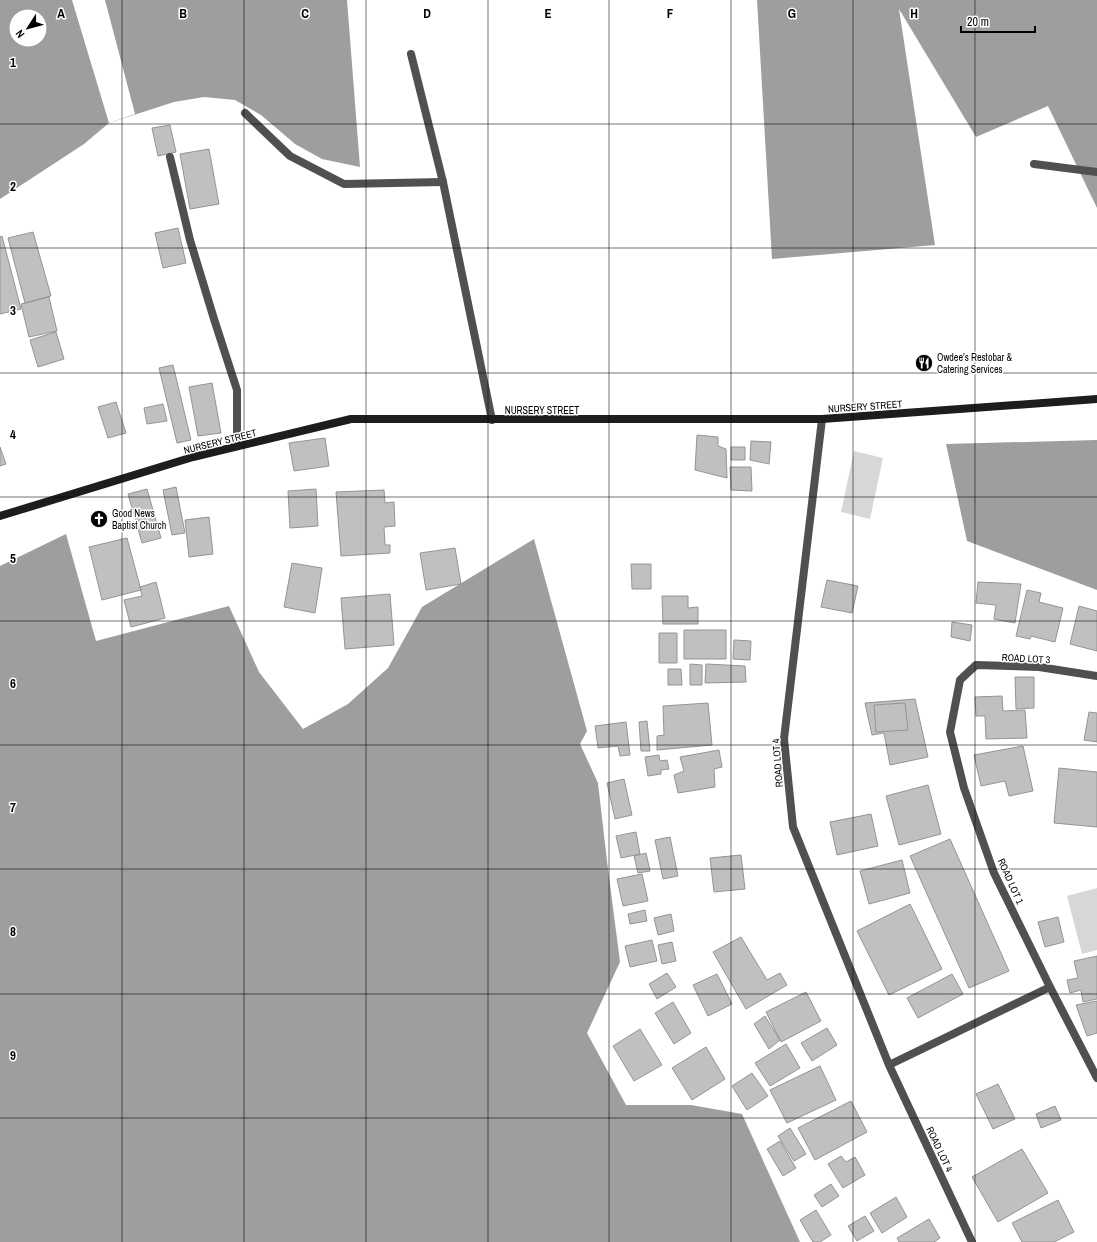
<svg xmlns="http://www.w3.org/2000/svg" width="1097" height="1242" viewBox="0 0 1097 1242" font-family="'Archivo Narrow',sans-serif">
<rect width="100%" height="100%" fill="#fff"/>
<path fill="#d7d7d7" d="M854,451L883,458L870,519L841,512Z
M1097,888V950L1082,954L1067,896Z"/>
<path fill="#9e9e9e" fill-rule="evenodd" d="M0,0H349H347L360,167L322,159L295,144L261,115L235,100L204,97L174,102L109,123L84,144L0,199ZM16,16H40V40H16Z
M757,0H1097V208L1048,106L976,137L899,9L935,245L772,259Z
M1097,440V590L967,541L946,444Z
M66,534L96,641L229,606L259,672L303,729L348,704L388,668L422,607L534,539L587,731L580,744L598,783L607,861L620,962L587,1033L626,1105H691L742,1114L800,1242H0V566Z"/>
<path fill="#fff" d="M72,0H105L135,114L109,123Z"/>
<path fill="#c0c0c0" stroke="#949494" d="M170,125L176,152L158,156L152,128Z
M209,149L219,204L190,209L180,154Z
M178,228L186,263L163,268L155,233Z
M33,232L51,296L25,303L8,238Z
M2,236L21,309L0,314V237Z
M49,297L57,331L29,337L21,304Z
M56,332L64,359L38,367L30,340Z
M173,365L191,440L177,443L159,368Z
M212,383L221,433L198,436L189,387Z
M116,402L126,433L108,438L98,407Z
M163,404L167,421L147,424L144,408Z
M697,435L718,437V446L726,449L727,478L695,470Z
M325,438L329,466L294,471L289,443Z
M751,441L771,442L769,464L750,460Z
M0,447L6,464L0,466Z
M731,447H745V460H731Z
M730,467H751L752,491L731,490Z
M176,487L185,533L172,535L163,490Z
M147,489L161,538L142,543L128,494Z
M316,489L318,526L290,528L288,491Z
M384,490L385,503L394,502L395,526L384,527L385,545H390V553L341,556L336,492Z
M209,517L213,554L189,557L185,520Z
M127,538L141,590L102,600L89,547Z
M455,548L461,584L426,590L420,553Z
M292,563L322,568L315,613L284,607Z
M631,564H651V589H632Z
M827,580L858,586L852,613L821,607Z
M156,582L165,618L131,627L124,600L142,596L140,587Z
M978,582L1021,584L1015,623L994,619L996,605L976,603Z
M1027,590L1041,593L1039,602L1063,608L1055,642L1031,636L1030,639L1016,636Z
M390,594L394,645L345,649L341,598Z
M662,596H688V608L698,607V624H663Z
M1079,606L1097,611V651L1070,644Z
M952,622L972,625L970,641L951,637Z
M684,630H726V659H684Z
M659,633H677V663H659Z
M734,640L751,641L750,660L733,659Z
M690,664L702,665V685H690Z
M706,664L745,666L746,682L705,683Z
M668,669H681L682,685H668Z
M1015,677H1034V708L1016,709Z
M1002,696L1003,711L1025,710L1027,738L986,739L985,716H976L975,697Z
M915,699L928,757L890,765L884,733L872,735L865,703Z
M708,703L712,745L657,750V736L664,735L663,706Z
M905,703L908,730L876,732L874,705Z
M1089,712L1097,713V742L1084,740Z
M647,721L650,751H641L639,722Z
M626,722L630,755L620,756L618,746L598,748L595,726Z
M1023,746L1033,791L1009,796L1005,781L981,786L974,755Z
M719,750L722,767L714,769L715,787L678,793L674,775L684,771L680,757Z
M659,755L660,761L667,760L669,769L661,770V774L648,776L645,757Z
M1059,768L1097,772V827L1054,823Z
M624,779L632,815L615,819L607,783Z
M928,785L941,834L899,845L886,796Z
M871,814L878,846L837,855L830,822Z
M636,832L640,854L621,858L616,836Z
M670,837L678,876L663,879L655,840Z
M950,839L1009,971L969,988L910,856Z
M646,853L650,871L638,873L634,856Z
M741,855L745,889L714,892L710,858Z
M902,860L910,893L869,904L860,871Z
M642,874L648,901L623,906L617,879Z
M910,904L942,969L889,995L857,931Z
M645,910L647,921L630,924L628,914Z
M671,914L674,931L658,935L654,918Z
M1058,917L1064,942L1045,947L1038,922Z
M741,937L767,980L780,973L787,985L746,1009L713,952Z
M652,940L657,961L630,967L625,946Z
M672,942L676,961L662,964L658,945Z
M1097,956V999L1083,1002L1081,990L1070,993L1067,980L1078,978L1074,961Z
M667,973L676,987L657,999L649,984Z
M717,974L732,1004L708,1016L693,985Z
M952,974L963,994L918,1018L907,998Z
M806,992L821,1021L781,1042L766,1012Z
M1097,1001V1033L1087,1036L1076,1005Z
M673,1002L691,1033L674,1044L655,1013Z
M765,1016L780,1040L769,1049L754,1024Z
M827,1028L837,1045L812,1061L801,1043Z
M640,1029L662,1065L634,1081L613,1046Z
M786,1044L800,1068L770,1086L755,1063Z
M706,1047L725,1079L692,1100L672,1068Z
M820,1066L836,1100L787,1123L770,1090Z
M752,1073L768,1096L747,1110L732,1086Z
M998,1084L1015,1119L993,1129L976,1094Z
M851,1101L867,1132L815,1160L798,1128Z
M1055,1106L1061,1120L1041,1128L1036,1114Z
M790,1128L806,1154L794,1161L778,1136Z
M780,1141L796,1168L783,1176L767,1149Z
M1022,1149L1048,1193L998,1222L972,1177Z
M841,1156L846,1162L855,1157L865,1175L843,1188L828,1164Z
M831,1184L839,1196L822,1207L814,1195Z
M896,1197L907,1217L882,1233L870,1213Z
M1058,1200L1074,1232L1054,1242H1022L1012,1223Z
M816,1210L831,1235L820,1242H813L800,1220Z
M865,1216L874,1231L857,1241L848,1226Z
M929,1219L940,1238L934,1242H899L897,1238Z"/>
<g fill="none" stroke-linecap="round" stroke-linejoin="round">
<path stroke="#505050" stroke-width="8" d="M245,113L290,156L344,184L443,182
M1034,164L1097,172"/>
<path stroke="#505050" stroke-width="8" d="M411,54L443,182L492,420
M170,157L190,240L214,319L237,390V446
M822,419L784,739L793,827L889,1065L972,1242
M1097,676L1039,667L976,665L960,680L950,732L964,788L994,873L1050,987L1097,1078
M889,1065L1050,987"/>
<path stroke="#1d1d1d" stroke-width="8" d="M0,516L193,457L351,419H822L1097,399"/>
</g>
<path fill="none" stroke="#000" stroke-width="1" stroke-opacity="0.55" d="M122,0V1242M244,0V1242M366,0V1242M488,0V1242M609,0V1242M731,0V1242M853,0V1242M975,0V1242M0,124H1097M0,248H1097M0,373H1097M0,497H1097M0,621H1097M0,745H1097M0,869H1097M0,994H1097M0,1118H1097"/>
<defs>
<symbol id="restaurant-disc" viewBox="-11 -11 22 22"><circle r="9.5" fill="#000" stroke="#fff"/><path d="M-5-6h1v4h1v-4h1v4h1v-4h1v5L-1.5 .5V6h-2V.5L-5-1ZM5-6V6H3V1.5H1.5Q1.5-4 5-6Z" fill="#fff"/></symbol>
<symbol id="church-disc" viewBox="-11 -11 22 22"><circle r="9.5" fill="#000" stroke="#fff"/><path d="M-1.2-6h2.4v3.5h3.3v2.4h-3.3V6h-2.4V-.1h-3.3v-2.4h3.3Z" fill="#fff"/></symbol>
</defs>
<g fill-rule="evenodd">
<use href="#restaurant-disc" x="914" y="353" width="20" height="20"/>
<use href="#church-disc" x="89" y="509" width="20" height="20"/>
</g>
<g text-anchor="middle" stroke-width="3" stroke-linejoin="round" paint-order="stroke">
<g font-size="10" fill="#000" stroke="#fff" text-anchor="start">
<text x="937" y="361">Owdee’s Restobar &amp;<tspan x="937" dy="12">Catering Services</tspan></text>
<text x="112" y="517">Good News<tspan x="112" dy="12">Baptist Church</tspan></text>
</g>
<g font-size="10" fill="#000" stroke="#fff">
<text transform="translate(865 406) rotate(-4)" y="4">NURSERY STREET</text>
<text x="542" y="414">NURSERY STREET</text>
<text transform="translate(220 441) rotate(-14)" y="4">NURSERY STREET</text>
<text transform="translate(1026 658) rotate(3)" y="4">ROAD LOT 3</text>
<text transform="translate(777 763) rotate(-94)" y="4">ROAD LOT 4</text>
<text transform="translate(1011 881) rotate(66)" y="4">ROAD LOT 1</text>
<text transform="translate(940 1149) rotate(65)" y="4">ROAD LOT 4</text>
</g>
</g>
<g font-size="13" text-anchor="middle" font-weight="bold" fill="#000" stroke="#fff" stroke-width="3" stroke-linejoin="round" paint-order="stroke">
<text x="61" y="18">A</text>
<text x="183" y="18">B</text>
<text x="305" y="18">C</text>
<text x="427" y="18">D</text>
<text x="548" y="18">E</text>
<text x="670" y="18">F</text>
<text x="792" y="18">G</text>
<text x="914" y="18">H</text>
<text x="13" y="67">1</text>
<text x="13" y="191">2</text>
<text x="13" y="315">3</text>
<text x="13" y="439">4</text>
<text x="13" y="563">5</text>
<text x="13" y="688">6</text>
<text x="13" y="812">7</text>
<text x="13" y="936">8</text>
<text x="13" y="1060">9</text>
</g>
<g transform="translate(28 28) rotate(234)"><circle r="19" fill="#ffffff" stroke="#999999"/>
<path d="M0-3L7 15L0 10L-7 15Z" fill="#000000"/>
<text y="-6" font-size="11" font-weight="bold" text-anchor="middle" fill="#000000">N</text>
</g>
<path d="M961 26v6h74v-6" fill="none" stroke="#000000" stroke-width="2"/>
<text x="967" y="26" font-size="12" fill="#000000" stroke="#ffffff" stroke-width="3" paint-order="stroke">20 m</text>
</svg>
